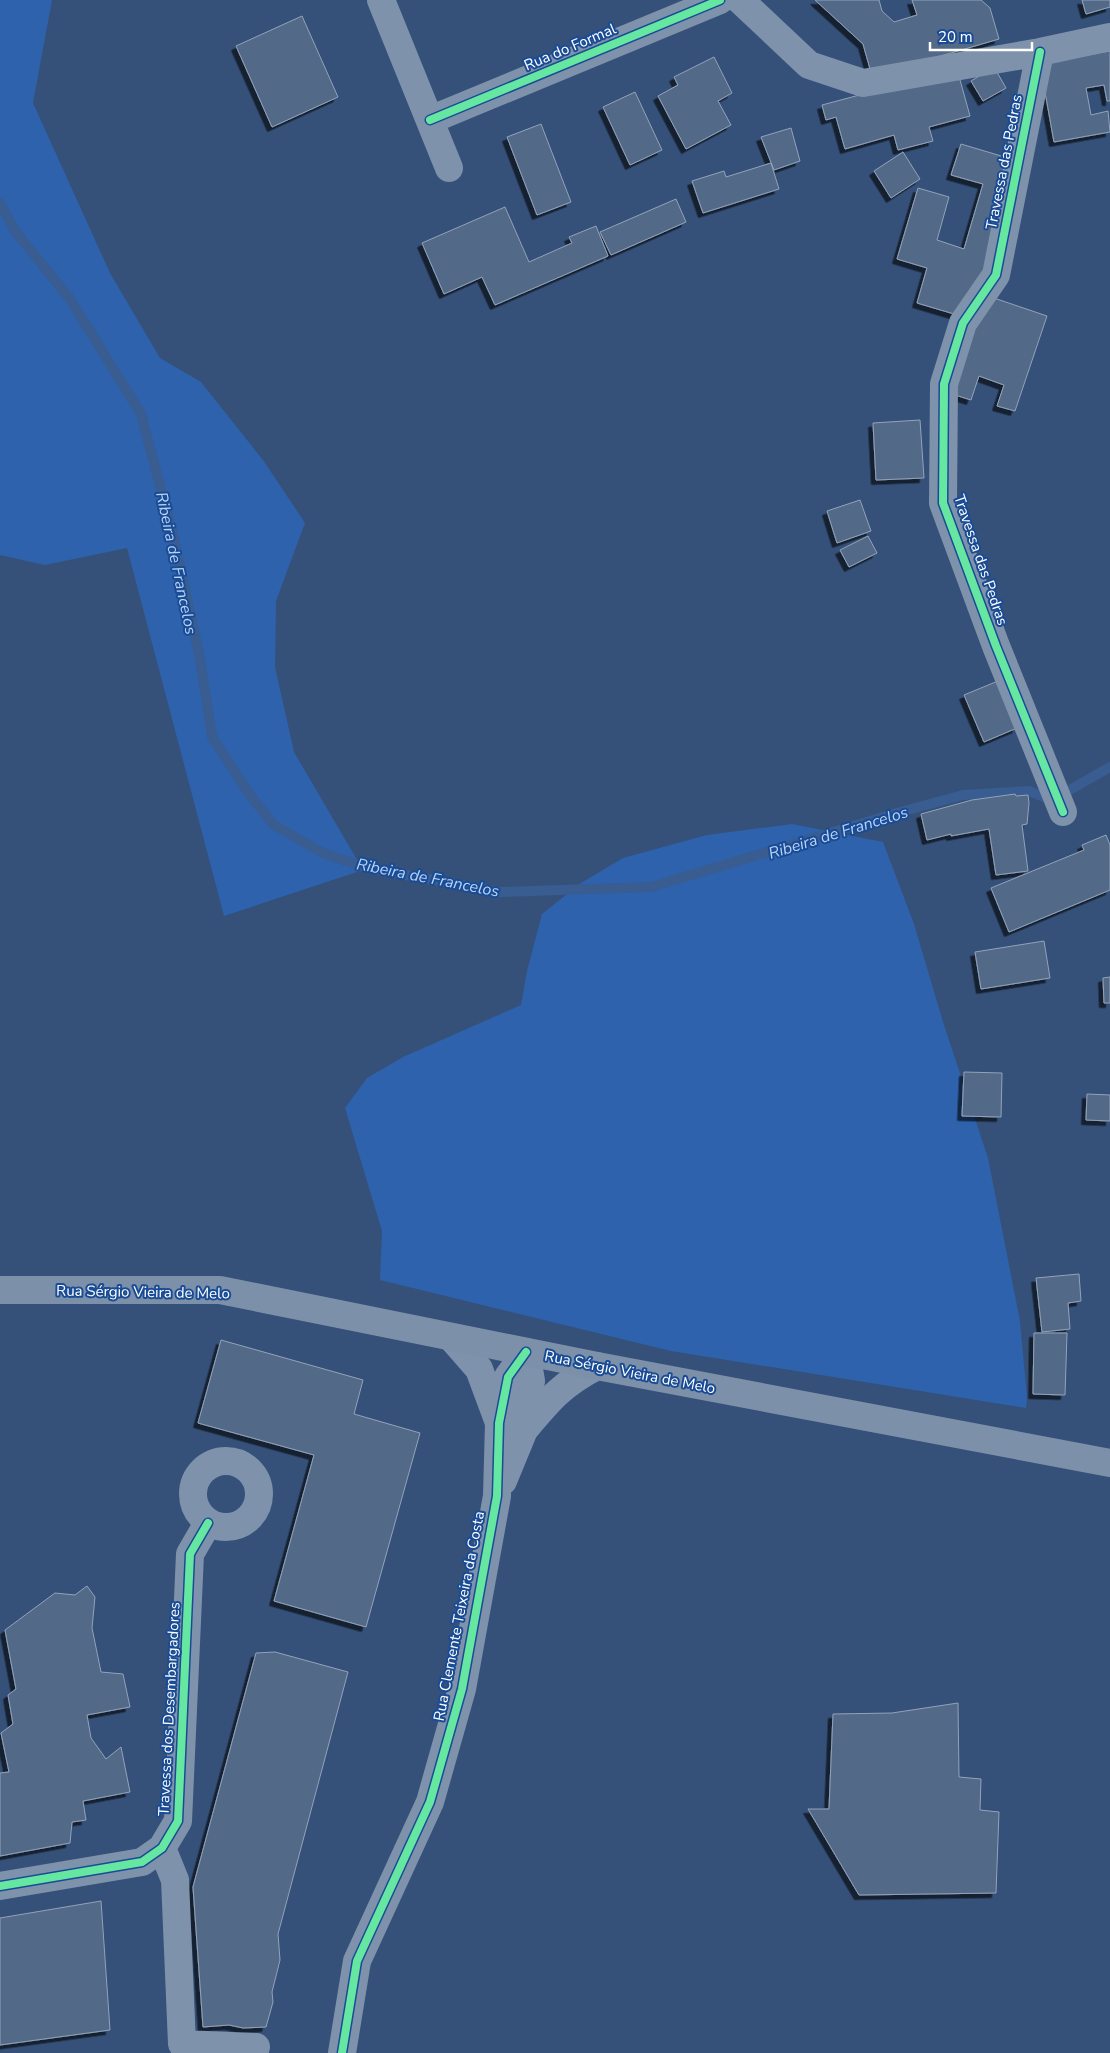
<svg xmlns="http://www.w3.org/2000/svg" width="1110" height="2053" viewBox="0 0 1110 2053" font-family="'Nunito Sans',sans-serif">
<defs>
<filter id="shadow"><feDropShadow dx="-4.5" dy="4.5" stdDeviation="0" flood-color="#0009"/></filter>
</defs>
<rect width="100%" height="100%" fill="#355179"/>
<path fill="#2e62ac" d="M0,0H52L33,103L110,273L160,358L201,382L263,460L305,523L276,601L275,667L294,752L363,870L224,916L127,548L45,565L0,555Z
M792,824L883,842L914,924L944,1025L988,1158L1020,1321L1027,1397L1026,1408L671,1351L380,1280L382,1231L345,1108L367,1078L403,1057L521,1005L527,971L542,914L581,883L623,858L707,835Z"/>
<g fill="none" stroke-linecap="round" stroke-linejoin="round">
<path stroke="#395c91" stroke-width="10" d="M0,203L15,231L70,299L141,414L173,535L200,659L212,737L250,795L274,825L323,853L367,868L500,892L651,887L893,814L963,795L1029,791L1052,800L1110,767"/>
</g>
<path fill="#526988" stroke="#93a3b9" filter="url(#shadow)" d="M815,0H879L882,11L894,22L917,15L912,0H981L990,8L999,39L872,76L863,44Z
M1082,0H1110V7L1086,14Z
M302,16L338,97L272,127L236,46Z
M1110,51V101H1107L1104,85L1086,88L1091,115L1108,111L1110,132L1054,142L1040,64Z
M714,57L732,93L718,101L731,125L686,149L658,96L678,85L674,77Z
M994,67L1006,88L983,101L971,81Z
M957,69L970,116L929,127L933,141L898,150L894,135L845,149L836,117L826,120L822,105Z
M635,92L662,150L630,165L603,107Z
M541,124L571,202L537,215L507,137Z
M791,128L800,161L774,170L761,137Z
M961,144L1018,161L971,319L917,303L927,268L897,259L918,188L949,197L937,240L964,249L983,184L951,175Z
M903,152L920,179L891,198L874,171Z
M771,163L779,189L703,213L692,181L724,171L726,177Z
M676,199L686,222L611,255L600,232Z
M505,207L529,262L572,243L569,237L596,226L608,256L495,305L482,277L444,294L422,243Z
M985,295L1047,316L1015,411L997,406L1004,385L979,376L971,400L952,394Z
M920,420L924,478L876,480L873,423Z
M860,500L871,531L837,543L827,511Z
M868,536L877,553L849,567L840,550Z
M998,681L1017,728L984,742L964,695Z
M1015,794L1016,796L1028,795L1029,803L1027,824L1022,825L1028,871L996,875L989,829L951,836V834L927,840L921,814L972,800Z
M1106,835L1110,845V890L1009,932L991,888L1084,850L1082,845Z
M1044,941L1050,978L981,989L975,952Z
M1110,977V1003H1104L1103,978Z
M964,1072L1002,1073L1001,1117L962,1116Z
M1087,1094L1110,1095V1121L1086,1120Z
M1079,1274L1081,1301L1068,1303L1070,1329L1042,1332L1036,1278Z
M1034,1333H1067L1065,1395L1033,1394Z
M221,1340L363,1380L354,1414L420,1433L366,1627L274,1601L314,1455L198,1423Z
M87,1586L95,1597L92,1628L101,1672L123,1674L130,1707L87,1715L91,1738L106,1759L121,1747L130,1792L83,1801L86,1820L72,1822L70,1843L0,1856V1773L9,1772L1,1733L13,1724L8,1695L16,1689L5,1630L55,1593L75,1595Z
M275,1652L348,1672L278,1934L280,1960L272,1992L273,2002L266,2027L243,2028L229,2025L203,2027L193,1887L256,1653Z
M958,1703L959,1777L981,1779L980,1810L999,1812L996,1893L859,1895L808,1809H829L833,1714L892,1713Z
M101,1901L110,2030L0,2045V1918Z"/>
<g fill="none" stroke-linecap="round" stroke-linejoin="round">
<path stroke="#7f92ab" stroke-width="28" d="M381,0L449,168
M740,0L809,65L863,83L1040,52L1110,37
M1040,52L996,275L963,323L944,384L943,503L996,646L1063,812
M430,120L720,0
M451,1337L479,1369L499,1423
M524,1430C549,1400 562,1384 597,1366
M193 1494a33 33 0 1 1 66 0a33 33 0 1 1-66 0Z
M503,1481L524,1430L531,1381L526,1352
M162,1848L175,1880L182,2044L256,2047
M0,1886L142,1862L162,1848L178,1821L190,1554L208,1523
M342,2053L357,1961L430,1802L462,1689L497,1496L499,1423L508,1377L526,1352"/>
<path stroke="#7d90a9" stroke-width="28" d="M0,1290H220L597,1366L1110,1463"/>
<defs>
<path id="cycleway" d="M1040,52L996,275L963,323L944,384L943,503L996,646L1063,812
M430,120L720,0
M0,1886L142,1862L162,1848L178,1821L190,1554L208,1523
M342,2053L357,1961L430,1802L462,1689L497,1496L499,1423L508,1377L526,1352"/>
</defs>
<use href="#cycleway" stroke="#194c95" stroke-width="11"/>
<use href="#cycleway" stroke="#66e7a1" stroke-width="8"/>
</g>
<g text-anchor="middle" stroke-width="4" stroke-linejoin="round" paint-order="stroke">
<g font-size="15" fill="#fff" stroke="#194c95">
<text transform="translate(570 47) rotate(-23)" y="5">Rua do Formal</text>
<text transform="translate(1004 162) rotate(-79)" y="5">Travessa das Pedras</text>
<text transform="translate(981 560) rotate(71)" y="5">Travessa das Pedras</text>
<text transform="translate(143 1292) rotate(1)" y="5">Rua Sérgio Vieira de Melo</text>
<text transform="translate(630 1372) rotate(11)" y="5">Rua Sérgio Vieira de Melo</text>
<text transform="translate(459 1616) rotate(-79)" y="5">Rua Clemente Teixeira da Costa</text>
<text transform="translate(169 1709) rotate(-87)" y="5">Travessa dos Desembargadores</text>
</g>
<g font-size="16" font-style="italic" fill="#b8d3f7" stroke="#194c95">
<text transform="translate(177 563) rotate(78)" y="6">Ribeira de Francelos</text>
<text transform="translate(838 832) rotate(-17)" y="6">Ribeira de Francelos</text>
<text transform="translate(428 877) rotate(11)" y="6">Ribeira de Francelos</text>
</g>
</g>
<path d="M930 42v8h102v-8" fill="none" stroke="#ffffff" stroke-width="2.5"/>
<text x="938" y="42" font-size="15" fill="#ffffff" stroke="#194c95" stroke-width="4" paint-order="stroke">20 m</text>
</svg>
